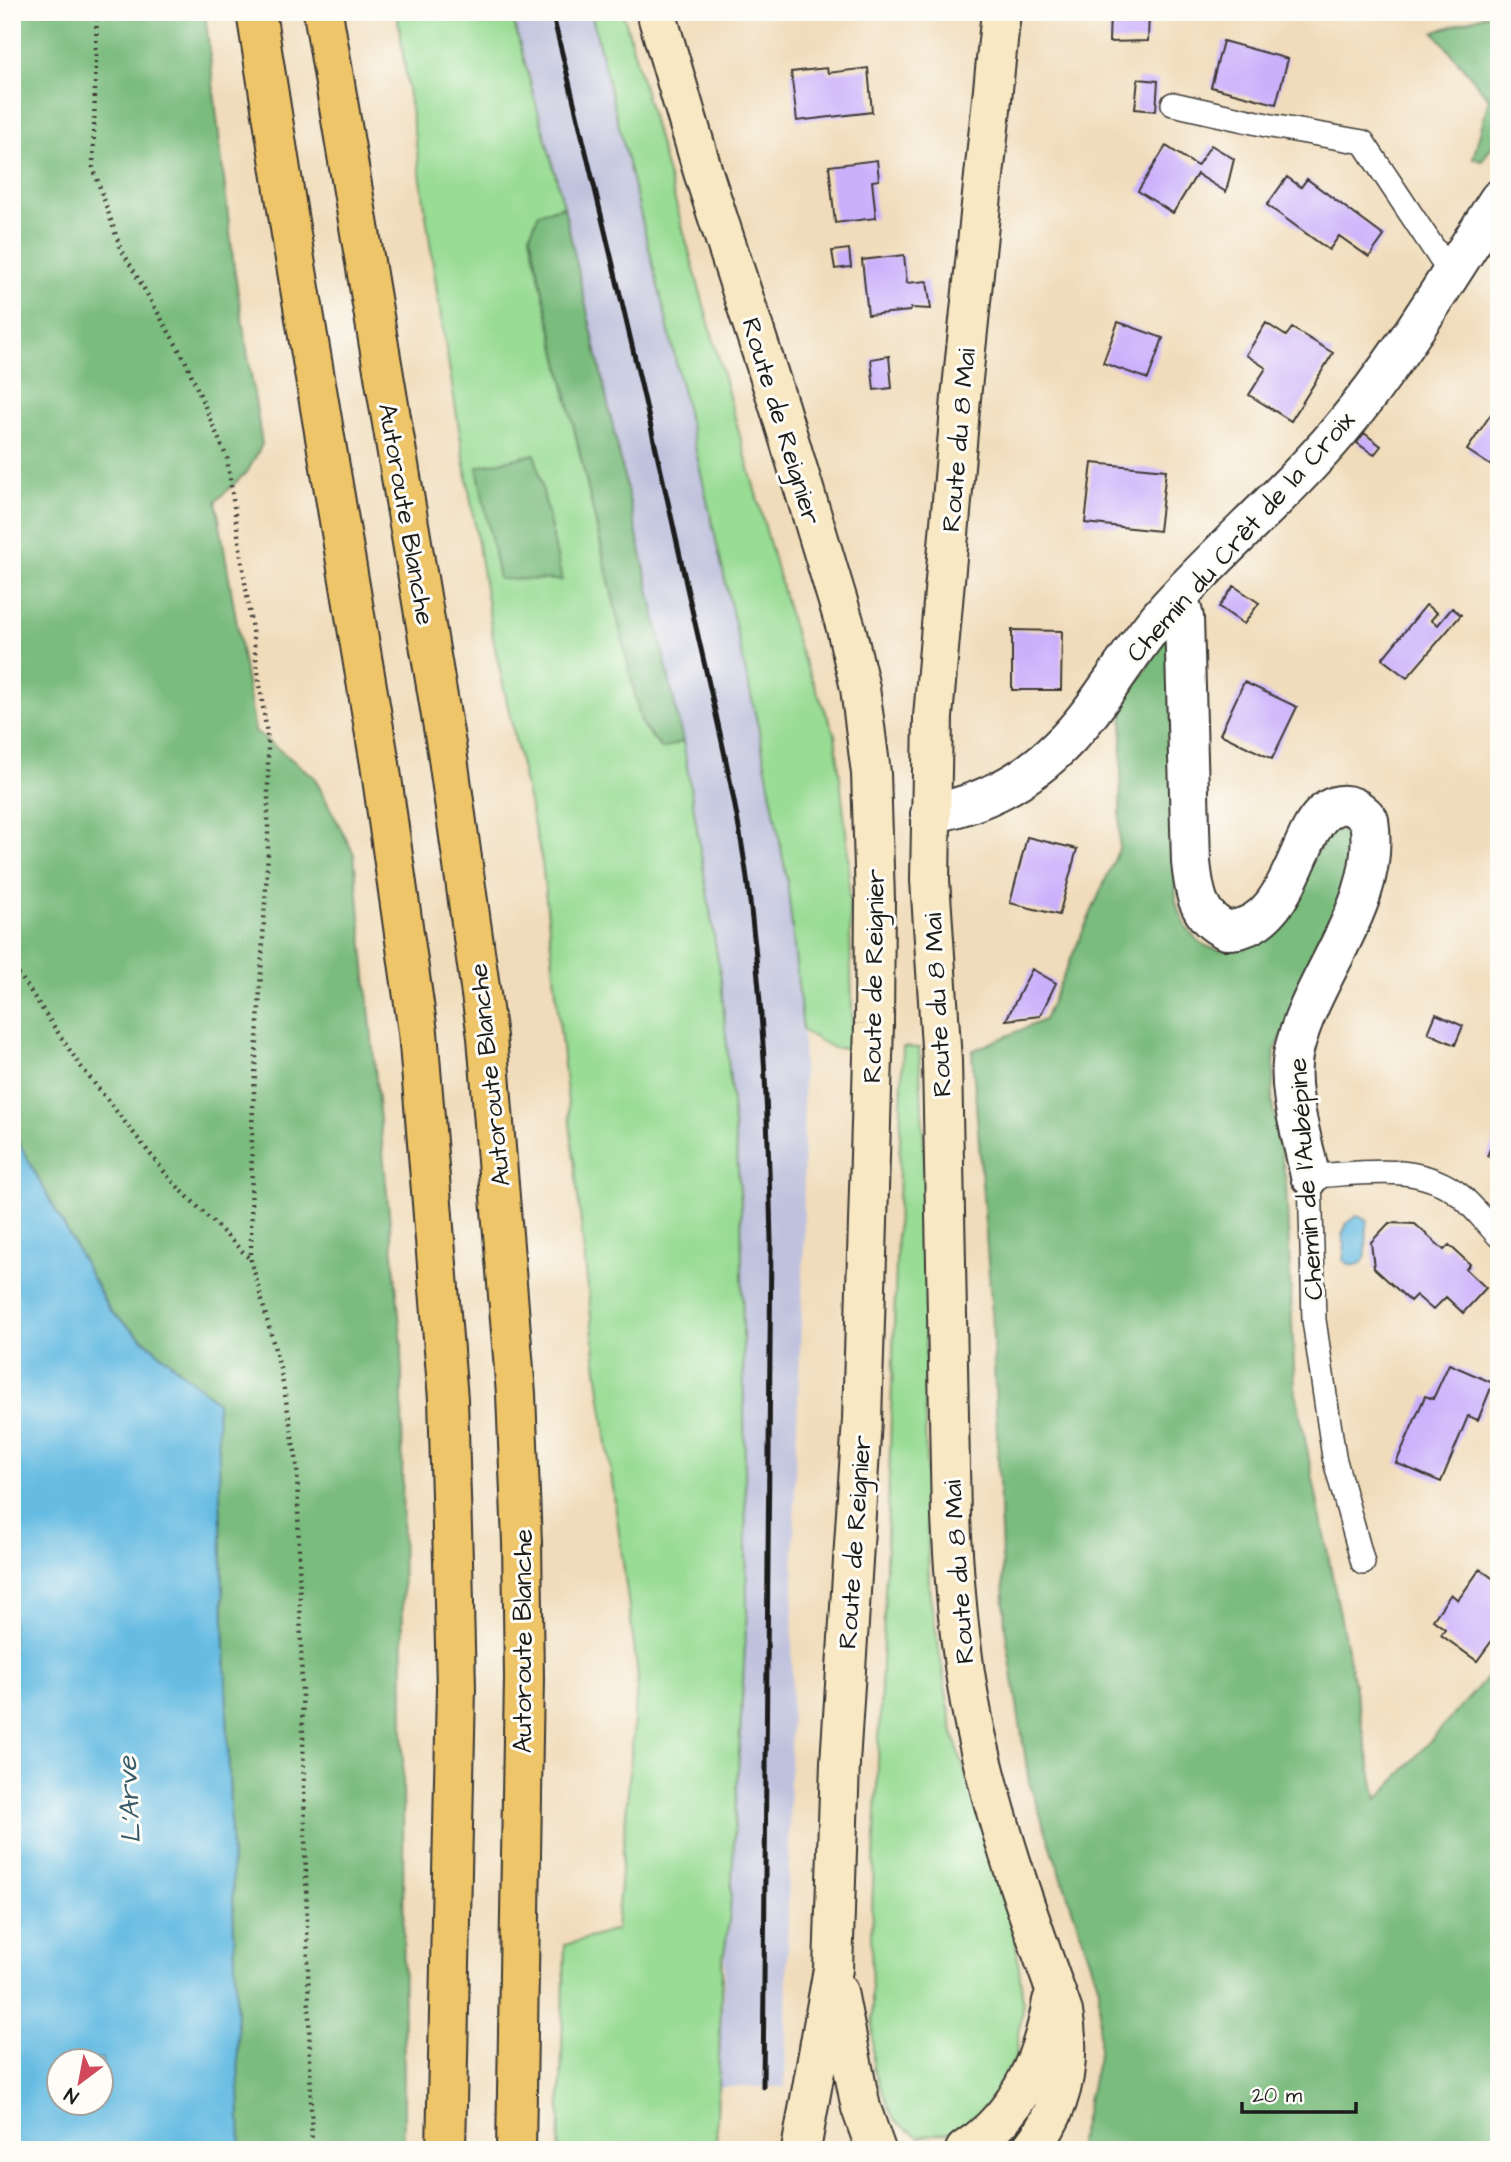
<svg xmlns="http://www.w3.org/2000/svg" width="1511" height="2162" viewBox="0 0 1511 2162" font-family="'Architects Daughter',sans-serif">
<rect width="100%" height="100%" fill="#fdfcf7"/>
<filter id="ink" filterUnits="userSpaceOnUse"><feTurbulence type="fractalNoise" baseFrequency=".0143" numOctaves="2"/><feDisplacementMap in="SourceGraphic" scale="14" xChannelSelector="R" yChannelSelector="G"/><feConvolveMatrix kernelMatrix="1 2 1 2 8 2 1 2 1" color-interpolation-filters="sRGB"/></filter>
<filter id="wash" filterUnits="userSpaceOnUse"><feTurbulence type="fractalNoise" baseFrequency=".00686" numOctaves="4" result="noise"/><feDisplacementMap in="SourceGraphic" scale="28" xChannelSelector="R" yChannelSelector="G"/><feGaussianBlur stdDeviation="1.57" result="paint"/><feColorMatrix in="noise" values="0 0 0 0 0 0 0 0 0 0 0 0 0 0 0 0 0 1.4 0 .05"/><feComposite in="paint" operator="in"/></filter>
<g filter="url(#wash)">
<rect width="100%" height="100%" fill="#f0dcba"/>
<path fill="#c0c2dd" d="M511,12H591L665,314L759,731L787,880L803,1031L804,1250L795,1476L785,2087H717L747,1610L741,1202L721,980L683,741L564,207Z"/>
<path fill="#99dc94" stroke="#5a7c58" stroke-width="2" d="M397,12H511L564,206L539,213L530,236L642,725L662,749L683,741L721,980L741,1202L747,1610L730,1914L722,1967L716,2150H559L565,1945L616,1930L638,1675L595,1354L542,862L494,643L438,299Z
M591,12H623L798,646L835,734L848,850L853,1048H833L803,1031L787,880L759,731L665,314Z
M903,1047L919,1048L927,1207L925,1419L929,1589L953,1733L1015,1936L1023,2001L1016,2057L1002,2083L982,2111L958,2130L919,2137L894,2120L873,2068L871,1935L887,1541Z"/>
<path fill="#7abc7e" stroke="#4b6c4d" stroke-width="2" d="M12,12H205L234,268L262,444L248,471L216,501L255,731L314,777L354,854L402,1346L404,2150H241L217,1402L110,1311L12,1130Z
M1493,12H1499V135L1482,161L1473,158L1489,99L1434,32Z
M564,207L683,741L662,749L642,725L530,235L539,213Z
M535,454L562,580L499,579L477,467Z
M1169,633L1176,903C1180,911 1183,921 1188,929C1208,959 1241,954 1266,935L1330,832L1342,831L1354,841L1342,913L1275,1050L1272,1103L1286,1181L1295,1389L1377,1800L1499,1664V2150H1077L1099,2052V1987L1029,1782L1005,1627L992,1315L972,1051L1044,1020L1119,849L1123,705Z"/>
<path fill="#65bbe2" stroke="#406c7f" stroke-width="2" fill-rule="evenodd" d="M12,1130L110,1311L217,1402L241,2150H12ZM60,2060H102V2102H60Z
M1356,1216L1367,1219L1366,1254C1365,1262 1359,1266 1350,1265L1343,1260L1345,1245L1342,1235L1347,1223Z"/>
<g id="blocks">
<path fill="#caaffb" d="M1110,12H1149L1148,41L1109,42Z
M1223,41L1288,59L1276,104L1211,87Z
M827,68L828,73L868,68L872,112L797,121L791,72Z
M1138,79L1158,81L1156,111L1135,109Z
M1211,145L1234,159L1226,192L1197,174L1173,213L1138,191L1166,146L1197,166Z
M877,160L879,180L872,181L876,218L835,223L829,166Z
M1287,177L1301,187L1307,179L1384,236L1369,257L1339,236L1329,250L1267,205Z
M849,249L851,267L835,269L832,251Z
M904,255L907,283L927,281L931,309L911,308L910,311L868,315L862,260Z
M1118,322L1163,338L1148,379L1103,363Z
M1266,323L1286,336L1292,328L1333,353L1291,421L1249,395L1266,368L1246,355Z
M889,356L892,388L874,390L871,359Z
M1499,402V471L1467,450Z
M1364,433L1381,446L1374,455L1357,443Z
M1092,463L1166,470L1159,531L1085,523Z
M1234,586L1259,603L1244,624L1219,607Z
M1426,605L1437,613L1431,620L1438,625L1452,608L1461,615L1407,678L1382,659Z
M1012,630L1062,631L1061,690H1012Z
M1244,682L1297,707L1272,759L1220,734Z
M1027,837L1077,849L1059,915L1010,903Z
M1032,969L1056,983L1040,1016L1006,1020Z
M1436,1014L1463,1026L1455,1045L1428,1033Z
M1499,1129V1161L1487,1156Z
M1389,1223L1415,1224L1444,1250L1449,1245L1470,1264L1466,1269L1486,1288L1463,1313L1446,1297L1433,1310L1416,1295L1410,1301L1374,1268L1371,1242Z
M1449,1364L1493,1383L1478,1420L1468,1416L1441,1482L1396,1463L1425,1396L1433,1399Z
M1480,1569L1499,1583V1631L1477,1661L1441,1635L1445,1629L1433,1620L1451,1594L1458,1600Z"/>
</g>
</g>
<g filter="url(#ink)">
<use href="#blocks" fill-opacity="0" stroke="#3c3934" stroke-width="2"/>
<g fill="none" stroke-linecap="round" stroke-linejoin="round">
<defs>
<path id="service" d="M1173,104L1271,126L1363,142L1450,273
M1363,1563L1334,1457L1314,1320L1310,1176C1361,1174 1419,1161 1461,1196C1475,1208 1486,1223 1499,1236"/>
<path id="minor" d="M1176,600L1182,609L1184,618L1191,862C1194,891 1197,917 1226,930C1277,930 1291,869 1310,832C1324,805 1347,793 1369,820C1382,904 1313,972 1294,1050C1285,1087 1303,1139 1310,1176
M930,814C999,800 1048,768 1091,711C1115,679 1136,644 1163,613C1219,550 1285,495 1340,430C1400,359 1448,277 1499,199"/>
<path id="secondary" d="M656,12L703,172L777,400L846,628L860,688L871,773L875,900L874,1024L862,1420L840,1763L833,1969L801,2150
M1001,12L961,398L933,717L930,880L942,1061L951,1517C955,1598 962,1680 982,1759C1003,1845 1033,1929 1063,2012C1072,2063 1063,2109 1030,2150
M838,1992L861,2108L876,2150
M965,2150C1018,2116 1042,2061 1052,2001"/>
<path id="motorway" d="M256,12L294,253L380,764L418,1032L448,1399L453,1561L456,1688L446,2150
M323,12L447,751L487,1037L516,1394L522,1543L524,1678L516,2150"/>
</defs>
<use href="#service" stroke="#3c3934" stroke-width="26"/>
<use href="#minor" stroke="#3c3934" stroke-width="42"/>
<use href="#secondary" stroke="#3c3934" stroke-width="42"/>
<use href="#motorway" stroke="#3c3934" stroke-width="42"/>
<path stroke="#3c3934" stroke-width="4.5" stroke-dasharray="2 5" stroke-linecap="butt" d="M97,12L93,167L120,247L185,360L227,458L268,741V853L252,1126L251,1260L281,1372L297,1463L312,2150
M12,970L21,977L79,1064L170,1179L250,1259
M1487,2150L1495,2129L1499,2103"/>
<use href="#service" stroke="#fff" stroke-width="23"/>
<use href="#minor" stroke="#fff" stroke-width="38"/>
<use href="#secondary" stroke="#f8e8c3" stroke-width="38"/>
<use href="#motorway" stroke="#eec569" stroke-width="38"/>
<path stroke="#1c1c1c" stroke-width="5" d="M552,12C599,204 645,395 687,588C708,681 732,776 746,871C763,993 768,1117 771,1241L763,2087"/>
</g>
</g>
<g text-anchor="middle" stroke-width="6" stroke-linejoin="round" paint-order="stroke">
<g font-size="26" fill="#1c1c1c" stroke="#fdfcf7">
<text transform="translate(782 421) rotate(73)" y="9">Route de Reignier</text>
<text transform="translate(958 440) rotate(-85)" y="9">Route du 8 Mai</text>
<text transform="translate(407 514) rotate(80)" y="9">Autoroute Blanche</text>
<text transform="translate(1240 536) rotate(-48)" y="9">Chemin du Crêt de la Croix</text>
<text transform="translate(873 976) rotate(-89)" y="9">Route de Reignier</text>
<text transform="translate(937 1005) rotate(-93)" y="9">Route du 8 Mai</text>
<text transform="translate(489 1075) rotate(-96)" y="9">Autoroute Blanche</text>
<text transform="translate(1305 1179) rotate(-94)" y="9">Chemin de l'Aubépine</text>
<text transform="translate(854 1542) rotate(-86)" y="9">Route de Reignier</text>
<text transform="translate(958 1572) rotate(-94)" y="9">Route du 8 Mai</text>
<text transform="translate(522 1641) rotate(-90)" y="9">Autoroute Blanche</text>
</g>
<g font-size="28" font-style="italic" fill="#395c6b" stroke="#fdfcf7">
<text transform="translate(128 1800) rotate(-93)" y="10">L'Arve</text>
</g>
</g>
<rect width="1511" height="2162" fill="none" stroke="#fdfcf7" stroke-width="42"/>
<g transform="translate(80 2082) rotate(212)"><circle r="33" fill="#fdfcf7" stroke="#a3a29f" stroke-width="2"/>
<path d="M0-5L12 26L0 18L-12 26Z" fill="#d1495b"/>
<text y="-10" font-size="19" font-weight="bold" text-anchor="middle" fill="#1c1c1c">N</text>
</g>
<path d="M1242 2102v10h114v-10" fill="none" stroke="#1c1c1c" stroke-width="3.5"/>
<text x="1252" y="2102" font-size="21" fill="#1c1c1c" stroke="#fdfcf7" stroke-width="5" paint-order="stroke">20 m</text>
</svg>
